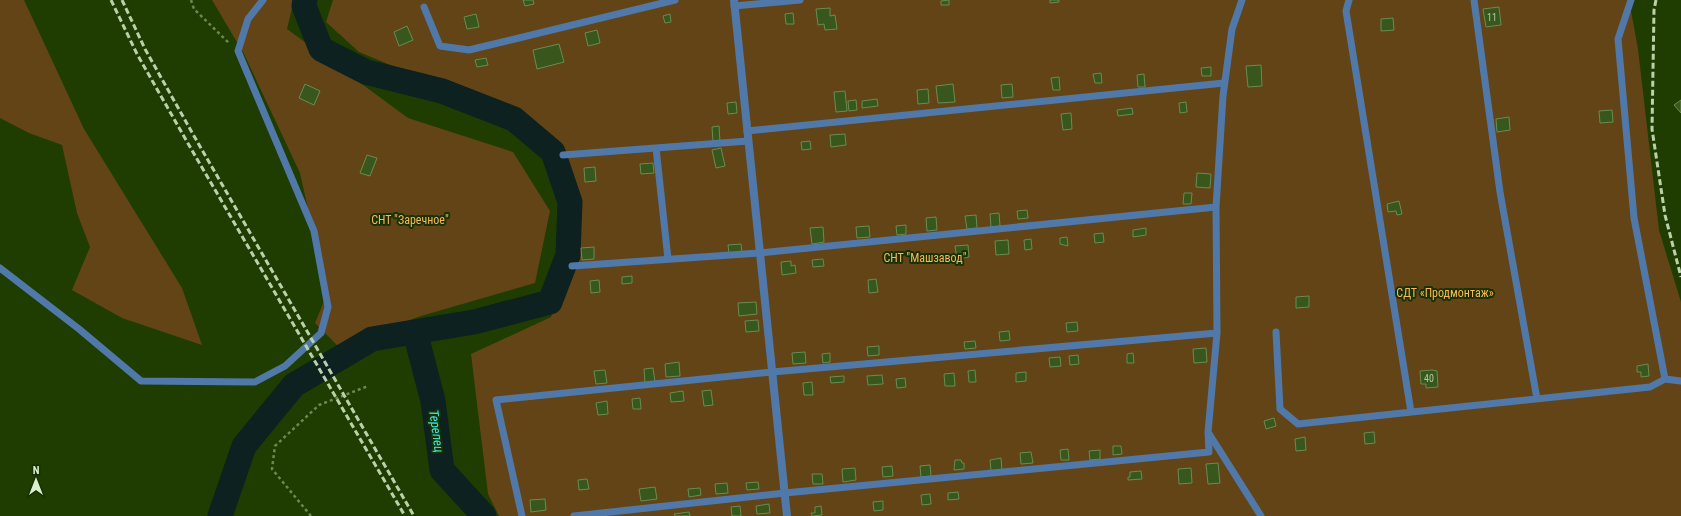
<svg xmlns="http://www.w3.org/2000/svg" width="1681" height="516" viewBox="0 0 1681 516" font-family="'Roboto Condensed',sans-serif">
<rect width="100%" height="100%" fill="#1f3d00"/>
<path fill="#634417" d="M0,0H24L84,129L182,288L202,345L122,318L72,290L90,247L77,213L62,145L29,133L0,118Z
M212,0H294L287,29L408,118L513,152L550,211L535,283L421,316L338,346L315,323L327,294L300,173L244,54Z
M333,0H1629L1638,49L1659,230L1681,302V516H499L488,494L471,354L551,317L571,261L580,203L566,163L516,112L436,84L359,52L326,22Z"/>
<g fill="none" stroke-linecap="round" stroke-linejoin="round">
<path stroke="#0c2120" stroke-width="25" d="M415,332L433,401L442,470L484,516
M220,516L244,446L294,385L372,339L474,322L550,302L568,255L570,202L553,152L514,119L442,91L366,72L321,49L304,6L305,0"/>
</g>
<path fill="#37571d" stroke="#6a8c51" d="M523,0H533L534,4L525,6Z
M949,0V5H941V1Z
M1050,0H1059V2L1050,3Z
M1499,7L1501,25L1486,27L1483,9Z
M830,8V16L835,15L837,29L825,30L824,24L818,25L816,9Z
M793,13L794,24H786L785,14Z
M476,14L479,27L467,29L464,17Z
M670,14L671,22L665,23L663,16Z
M1393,18L1394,30L1381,31V19Z
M407,26L413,40L399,46L394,32Z
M597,30L600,43L588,46L585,33Z
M559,44L564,62L537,69L533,50Z
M486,58L488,65L477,67L475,60Z
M1261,65L1262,86L1248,87L1246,66Z
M1211,67V76H1202L1201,68Z
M1101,73L1102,83H1095L1093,74Z
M1144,74L1145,87H1138L1137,75Z
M1059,77L1060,90H1053L1051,78Z
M305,84L320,91L314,105L299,98Z
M953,84L955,102L938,103L936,86Z
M1012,84L1013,97L1002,98L1001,85Z
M928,89L929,103L918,104L917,90Z
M845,91L847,111L836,112L834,92Z
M877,99L878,106L862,108V101Z
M856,100L857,110L849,111L848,101Z
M1681,100V113L1674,105Z
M736,102L737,113L728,114L727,103Z
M1186,102L1187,112L1180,113L1179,103Z
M1132,108L1133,114L1118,116L1117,110Z
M1612,110L1613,122L1600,123L1599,111Z
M1071,113L1072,129L1063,130L1061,114Z
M1509,117L1510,130L1497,132L1496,119Z
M719,126L720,142H713L712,127Z
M845,134L846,145L831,147L830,135Z
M810,141L811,149L802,150L801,142Z
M721,148L725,166L716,168L712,150Z
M367,155L377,158L370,176L360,173Z
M653,163L654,173L641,174L640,164Z
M595,167L596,181L585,182L584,168Z
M1197,173L1211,174L1210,188L1196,187Z
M1184,193H1192L1191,204H1183Z
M1399,201L1402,214L1397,215L1396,211L1388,212L1387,204Z
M1027,210L1028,218L1018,219L1017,211Z
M999,213L1000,226L991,227L990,214Z
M976,215L977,228L967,229L965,216Z
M936,217L937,230L927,231L926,218Z
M906,225V234L897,235L896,226Z
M869,226L870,237L857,238L856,227Z
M823,227L824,242L812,244L810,228Z
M1146,228V235L1133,237V230Z
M1103,233L1104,242L1095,243L1094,234Z
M1067,237L1068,246L1060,244V238Z
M1031,239L1032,249L1025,250L1024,240Z
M1008,240L1009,254L996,255L995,241Z
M741,244L742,252L729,253L728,245Z
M968,245L969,257L957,259L955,246Z
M594,247V259L582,260L581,248Z
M823,259L824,266L813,267L812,260Z
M791,261V266L795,265L796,273L782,275L781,262Z
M632,276V283L622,284V277Z
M876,279L878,292L869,293L868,280Z
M599,280L600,292L591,293L590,281Z
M1309,296V307L1296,308V297Z
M756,302L757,314L739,316L738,303Z
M758,320L759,331L746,332L745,321Z
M1077,322L1078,331L1067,332L1066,323Z
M1009,331L1010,340L1000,341L999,332Z
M975,341L976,348L965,349L964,342Z
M879,346V355L868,356L867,347Z
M1206,348L1207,362L1194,363L1193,349Z
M805,352L806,363L793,364L792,353Z
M830,353V362L823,363L822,354Z
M1133,353L1134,363H1127V354Z
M1078,355L1079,364L1070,365L1069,356Z
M1060,357L1061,366L1050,367L1049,358Z
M679,362L680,376L666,377L665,364Z
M1648,364L1649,376L1641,377V372H1637V366Z
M653,368L655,382L645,383L644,369Z
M605,370L607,383L596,384L594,371Z
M975,370L976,382H969L968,371Z
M1432,370L1437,371L1438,387L1426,388V384H1421L1420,371Z
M1026,372V381L1016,382V373Z
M954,373L955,386H945L944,374Z
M882,375L883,384L868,385L867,376Z
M844,376V382L831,383L830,377Z
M905,378L906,387L897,388L896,379Z
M812,382L813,395H804L803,383Z
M711,390L713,405L704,406L702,391Z
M683,391L684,401L671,402L670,393Z
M640,398L641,409H633L632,399Z
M607,401L608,414L598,415L596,403Z
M1274,418L1276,426L1266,429L1264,421Z
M1374,432L1375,443L1365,444L1364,433Z
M1305,437L1306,450L1296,451L1295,439Z
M1113,446H1121L1122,454L1113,455Z
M1068,449L1069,460H1061L1060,450Z
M1100,450V459L1090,460L1089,451Z
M1031,452L1033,463L1021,464L1020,453Z
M1001,458L1002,470L991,471L990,460Z
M955,460H961L962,463H964V469L954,470Z
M1218,463L1220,483L1208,484L1206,464Z
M930,465L931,476L921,477L920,466Z
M892,466L893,476L883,477L882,467Z
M855,468L856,480L843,482L842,469Z
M1191,468L1192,483L1179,484L1178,469Z
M1141,471L1142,479L1128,480V477H1130V472Z
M812,474H822L823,484H813Z
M587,479L589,489L579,490L578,480Z
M758,482L759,489L747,490L746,483Z
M727,483L728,493L716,494L715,484Z
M655,487L657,499L641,501L639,489Z
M700,488L701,495L689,497L688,489Z
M958,492L959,499L948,500V493Z
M930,494L931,504L922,505L921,495Z
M545,499L546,510L531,512L530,500Z
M883,501V510L874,511L873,502Z
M769,504L770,513L757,514L756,506Z
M740,506L741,516H732L731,507Z
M821,506L822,515L812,516L811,513H815V507Z
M689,512L690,516H675L674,514Z"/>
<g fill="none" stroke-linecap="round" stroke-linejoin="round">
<path stroke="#6d8756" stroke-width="2.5" stroke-dasharray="3 3" stroke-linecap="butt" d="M191,0L194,9L230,44
M311,516L272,469L275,446L319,405L368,386"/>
<path stroke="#5079a9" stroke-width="7" d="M1242,0L1232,29L1223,96L1216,207L1217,333L1208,432L1261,516
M1349,0L1346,11L1411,412
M1474,0L1500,192L1537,399
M734,6L800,0
M424,7L440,46L469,50L675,0
M747,131L1224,83
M656,148L668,259
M563,155L748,141
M572,266L759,253L1216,207
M0,268L79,329L141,381L255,382L285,366L321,333L328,307L314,231L238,51L248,19L263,0
M1276,332L1280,409L1298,424L1650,387L1665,379L1634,218L1618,39L1631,0
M1665,379L1681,381
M522,516L496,400L772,372L1217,333
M574,516L785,493L1209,452L1208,432"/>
<path stroke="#5079a9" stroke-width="8" d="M734,0L787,516"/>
<path stroke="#bbd0ab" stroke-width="3" stroke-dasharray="6 3" stroke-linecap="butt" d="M111,0L137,54L186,140L405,516
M122,0L145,49L194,136L414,516
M1656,0L1654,10L1652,129L1665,215L1681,277"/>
</g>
<g text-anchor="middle" stroke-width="4" stroke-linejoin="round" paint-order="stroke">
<g font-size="10" fill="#b2c8a2">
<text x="1492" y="21">11</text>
<text x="1429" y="382">40</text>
</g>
<g font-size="12" fill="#fab85c" stroke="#1a3104">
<text x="410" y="224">СНТ "Заречное"</text>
<text x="925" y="262">СНТ "Машзавод"</text>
<text x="1445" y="297">СДТ «Продмонтаж»</text>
</g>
<g font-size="13" font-style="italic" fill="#41eae6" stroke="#1a3104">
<text transform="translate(437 431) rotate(82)" y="5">Терепец</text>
</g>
</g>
<g transform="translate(36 480)" stroke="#1a3104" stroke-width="3" paint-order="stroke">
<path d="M0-3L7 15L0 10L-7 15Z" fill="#dbeece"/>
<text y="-6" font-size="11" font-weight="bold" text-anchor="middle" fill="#dbeece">N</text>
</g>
</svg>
